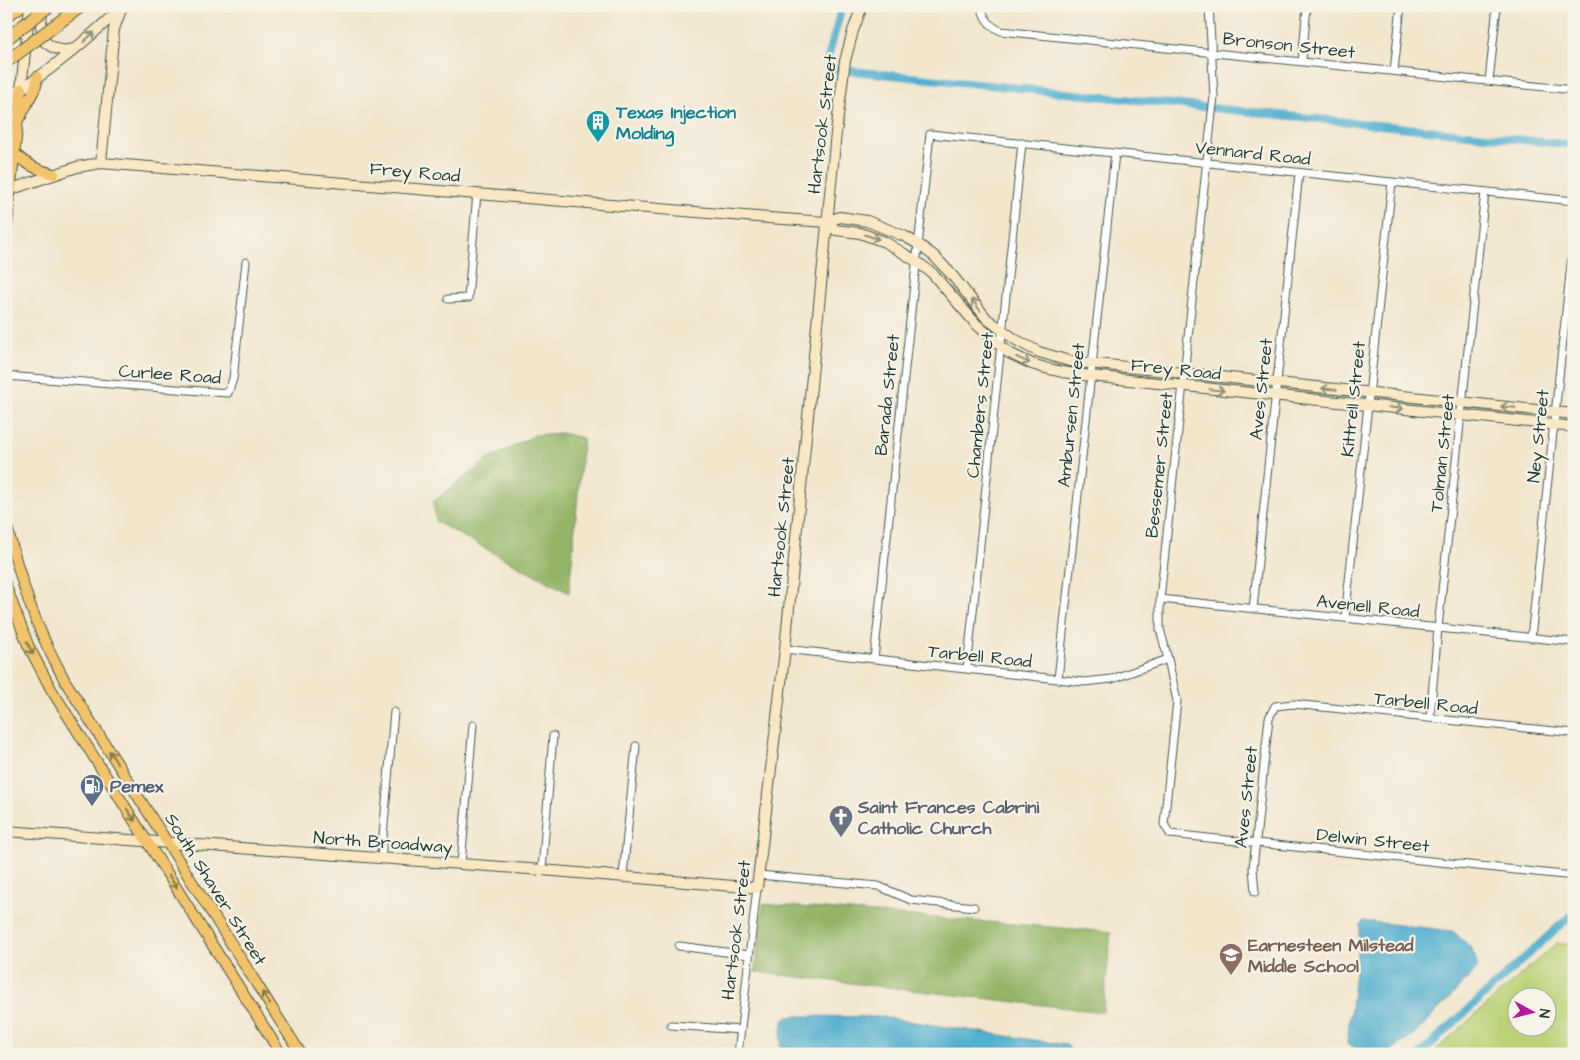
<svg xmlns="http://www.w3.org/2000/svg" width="1580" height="1060" viewBox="0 0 1580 1060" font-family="'Architects Daughter',sans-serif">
<rect width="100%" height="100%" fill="#f7f3e8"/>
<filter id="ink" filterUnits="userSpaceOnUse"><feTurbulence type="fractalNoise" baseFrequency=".02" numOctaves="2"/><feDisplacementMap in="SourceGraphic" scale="10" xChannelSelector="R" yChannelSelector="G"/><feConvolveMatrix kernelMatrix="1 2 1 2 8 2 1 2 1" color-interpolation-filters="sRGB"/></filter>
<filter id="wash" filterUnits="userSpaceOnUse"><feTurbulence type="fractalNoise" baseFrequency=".0096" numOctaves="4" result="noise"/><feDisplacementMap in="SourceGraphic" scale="20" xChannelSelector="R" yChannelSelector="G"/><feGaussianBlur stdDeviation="1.12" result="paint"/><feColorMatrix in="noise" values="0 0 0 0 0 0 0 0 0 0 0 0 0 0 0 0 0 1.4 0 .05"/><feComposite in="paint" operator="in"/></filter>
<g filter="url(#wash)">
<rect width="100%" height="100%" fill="#f2e6cd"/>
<path fill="#bbd378" stroke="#6d8856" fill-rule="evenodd" d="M1557,943L1574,945V1054H1431ZM1518,998H1548V1028H1518Z"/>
<path fill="#94b568" stroke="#5a794e" d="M561,433L583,438L569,593L436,522L433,502L486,461L535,435Z
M763,904L1111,932L1103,1012L755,972Z"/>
<path fill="#51afcf" stroke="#387682" d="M1363,921L1453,931L1470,947L1475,956L1478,968L1418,1031L1388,1053H1369L1347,1044L1360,925Z
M795,1016L881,1017L1067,1045L1071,1050L1070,1054H780L781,1034L784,1018Z"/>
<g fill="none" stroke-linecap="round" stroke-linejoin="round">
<path stroke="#51afcf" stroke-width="8" d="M842,6L828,58L832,69L1574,145
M1420,1054L1570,916L1574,917"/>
</g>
</g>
<g filter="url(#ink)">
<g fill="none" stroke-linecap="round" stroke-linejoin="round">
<defs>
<path id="street" d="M982,6C983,19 990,26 1001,31L1574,90
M1209,6L1214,97L1212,113L1160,599V629L1168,659L1177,701L1164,824L1170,834L1574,876
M1302,62L1307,6
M1394,71L1401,6
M1489,81L1497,6
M448,299L468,298L477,193
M6,376L228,393L233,379L246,262
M1160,599L1574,642
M1253,609L1299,173
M1345,618L1392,182
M1531,638L1574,237
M785,649L1084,682L1112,679L1168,659
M874,659L930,134L1574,201
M967,669L1022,143
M1058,679L1115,153
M1430,718L1438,628L1485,192
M381,858L394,712
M461,864L473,725
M542,870L553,736
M759,875L878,886L911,900L974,907
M623,876L636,746
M1255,892L1253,868L1269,718L1275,706L1293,704L1574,733
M679,946L749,955
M671,1025L741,1030
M738,1054L757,888"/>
<path id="secondary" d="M42,7L41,26L45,42C54,49 61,52 73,49
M21,89L30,6
M6,98C48,74 85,41 120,9
M101,163L114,29L122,7
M6,191L77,167L101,163L769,218L826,222L840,217L867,221L904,236L918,244L934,256L952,275L987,319L1016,340L1039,352L1069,361L1574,414
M826,222L836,230L860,233L885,242L916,261L932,273L976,324L1009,353L1032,364L1045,368L1062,372L1091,376L1574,427
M6,831L542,870L757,888L785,649L836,133L845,61L853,31L862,6"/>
<path id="primary" d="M21,116L36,86L37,77
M15,154C27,165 38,170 54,174
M6,235L21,89
M6,523C16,562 27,602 44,639C50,653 58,667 65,681L301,1054
M6,586L28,645L51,689L281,1054"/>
<path id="highway" d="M6,16L20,6
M65,18L81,6"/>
</defs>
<use href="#street" stroke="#3f564b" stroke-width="9"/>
<use href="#secondary" stroke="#3f564b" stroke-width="12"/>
<use href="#primary" stroke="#3f564b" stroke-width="12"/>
<use href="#highway" stroke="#3f564b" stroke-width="14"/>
<use href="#street" stroke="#fff" stroke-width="7"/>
<use href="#secondary" stroke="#fae7c3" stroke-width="10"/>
<use href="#primary" stroke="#f2c36a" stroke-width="10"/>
<use href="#highway" stroke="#f2c36a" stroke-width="12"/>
<defs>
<path id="highway-bridge" d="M6,39L49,6
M6,62L65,18"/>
</defs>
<use href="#highway-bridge" stroke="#3f564b" stroke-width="14" stroke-linecap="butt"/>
<use href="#highway-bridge" stroke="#f2c36a" stroke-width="12"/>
</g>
<defs><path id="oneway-shaft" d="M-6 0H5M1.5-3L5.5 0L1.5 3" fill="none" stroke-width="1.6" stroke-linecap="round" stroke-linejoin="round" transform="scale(1.25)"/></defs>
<g stroke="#8c927c">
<use href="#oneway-shaft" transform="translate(89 37) rotate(-42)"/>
<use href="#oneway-shaft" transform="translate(872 237) rotate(18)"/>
<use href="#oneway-shaft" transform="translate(976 305) rotate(-127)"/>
<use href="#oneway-shaft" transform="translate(1023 360) rotate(25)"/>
<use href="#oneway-shaft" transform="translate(1329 389) rotate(-174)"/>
<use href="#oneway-shaft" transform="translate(1217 390) rotate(6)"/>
<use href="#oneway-shaft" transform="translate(1508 407) rotate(-174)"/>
<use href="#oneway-shaft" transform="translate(1396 408) rotate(6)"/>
</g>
<g stroke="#7e794c">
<use href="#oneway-shaft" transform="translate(30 648) rotate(65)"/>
<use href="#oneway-shaft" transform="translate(113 757) rotate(-123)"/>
<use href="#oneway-shaft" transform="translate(131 815) rotate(57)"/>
<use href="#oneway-shaft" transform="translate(173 882) rotate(58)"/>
<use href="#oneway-shaft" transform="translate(266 998) rotate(-122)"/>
</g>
</g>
<defs>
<symbol id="building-pin" viewBox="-11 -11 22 30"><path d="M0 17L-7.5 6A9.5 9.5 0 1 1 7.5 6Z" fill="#0f9aa8" stroke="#f7f3e8"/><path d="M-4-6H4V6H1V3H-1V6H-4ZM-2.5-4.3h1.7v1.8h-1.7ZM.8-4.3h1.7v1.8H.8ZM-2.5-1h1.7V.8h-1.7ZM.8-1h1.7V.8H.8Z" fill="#fff"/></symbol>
<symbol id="fuel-pin" viewBox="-11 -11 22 30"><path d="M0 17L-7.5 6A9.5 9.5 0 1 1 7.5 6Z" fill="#5c6f8a" stroke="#f7f3e8"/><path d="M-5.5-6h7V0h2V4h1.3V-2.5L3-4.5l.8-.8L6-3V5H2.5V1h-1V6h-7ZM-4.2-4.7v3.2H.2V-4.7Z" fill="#fff"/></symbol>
<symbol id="church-pin" viewBox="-11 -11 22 30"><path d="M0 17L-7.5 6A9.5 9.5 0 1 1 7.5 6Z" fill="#6b7280" stroke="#f7f3e8"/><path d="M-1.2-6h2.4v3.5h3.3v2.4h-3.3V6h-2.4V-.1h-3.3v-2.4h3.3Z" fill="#fff"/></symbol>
<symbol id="school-pin" viewBox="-11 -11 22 30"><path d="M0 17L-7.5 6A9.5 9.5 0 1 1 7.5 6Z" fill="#8d6e63" stroke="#f7f3e8"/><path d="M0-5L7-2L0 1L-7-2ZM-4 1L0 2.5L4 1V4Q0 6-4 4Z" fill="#fff"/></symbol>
</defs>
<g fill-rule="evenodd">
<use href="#building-pin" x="584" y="108" width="28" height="38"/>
<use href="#fuel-pin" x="78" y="772" width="28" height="38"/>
<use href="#church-pin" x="827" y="803" width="28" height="38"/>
<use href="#school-pin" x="1217" y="941" width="28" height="38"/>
</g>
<g text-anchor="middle" stroke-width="4.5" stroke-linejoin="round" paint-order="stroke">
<g font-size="18" fill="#1f3d34" stroke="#f7f3e8">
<text transform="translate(1289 45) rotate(6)" y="6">Bronson Street</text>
<text transform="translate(822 124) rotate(-83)" y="6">Hartsook Street</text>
<text transform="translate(1253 153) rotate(6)" y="6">Vennard Road</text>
<text transform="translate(415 172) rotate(5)" y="6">Frey Road</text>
<text transform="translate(1176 369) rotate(6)" y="6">Frey Road</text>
<text transform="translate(170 374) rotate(4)" y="6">Curlee Road</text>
<text transform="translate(1261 389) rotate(-84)" y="6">Aves Street</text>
<text transform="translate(887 395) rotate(-84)" y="6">Barada Street</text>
<text transform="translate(1353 399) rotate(-84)" y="6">Kittrell Street</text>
<text transform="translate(980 405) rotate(-84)" y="6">Chambers Street</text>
<text transform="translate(1071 415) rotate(-84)" y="6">Ambursen Street</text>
<text transform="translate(1538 436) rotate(-84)" y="6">Ney Street</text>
<text transform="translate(1442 453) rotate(-84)" y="6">Tolman Street</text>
<text transform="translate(1159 465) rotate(-84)" y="6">Bessemer Street</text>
<text transform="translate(781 527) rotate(-84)" y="6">Hartsook Street</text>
<text transform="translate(1368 606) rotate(6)" y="6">Avenell Road</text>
<text transform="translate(980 656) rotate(6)" y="6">Tarbell Road</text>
<text transform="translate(1426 703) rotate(6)" y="6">Tarbell Road</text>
<text transform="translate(1246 797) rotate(-84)" y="6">Aves Street</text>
<text transform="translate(1373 840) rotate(6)" y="6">Delwin Street</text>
<text transform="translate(383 842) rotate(4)" y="6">North Broadway</text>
<text transform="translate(216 889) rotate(58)" y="6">South Shaver Street</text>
<text transform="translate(736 930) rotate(-83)" y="6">Hartsook Street</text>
</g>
<g font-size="18" font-weight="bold" fill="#0d838f" stroke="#f7f3e8" text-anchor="start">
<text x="616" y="118">Texas Injection<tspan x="616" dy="21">Molding</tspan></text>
</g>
<g font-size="18" font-weight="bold" fill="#4e5e75" stroke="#f7f3e8" text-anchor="start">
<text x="110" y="792">Pemex</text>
</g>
<g font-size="18" font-weight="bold" fill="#5b616d" stroke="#f7f3e8" text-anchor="start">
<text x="858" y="813">Saint Frances Cabrini<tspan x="858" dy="21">Catholic Church</tspan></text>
</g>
<g font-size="18" font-weight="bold" fill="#785e54" stroke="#f7f3e8" text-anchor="start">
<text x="1248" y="951">Earnesteen Milstead<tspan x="1248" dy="21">Middle School</tspan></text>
</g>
</g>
<rect width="1580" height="1060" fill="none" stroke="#f7f3e8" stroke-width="25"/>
<g transform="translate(1532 1012) rotate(97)"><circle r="24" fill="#f7f3e8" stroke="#a1aaa0"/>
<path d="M0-4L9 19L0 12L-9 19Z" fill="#b5179e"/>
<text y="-8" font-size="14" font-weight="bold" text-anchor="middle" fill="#1f3d34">N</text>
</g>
</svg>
